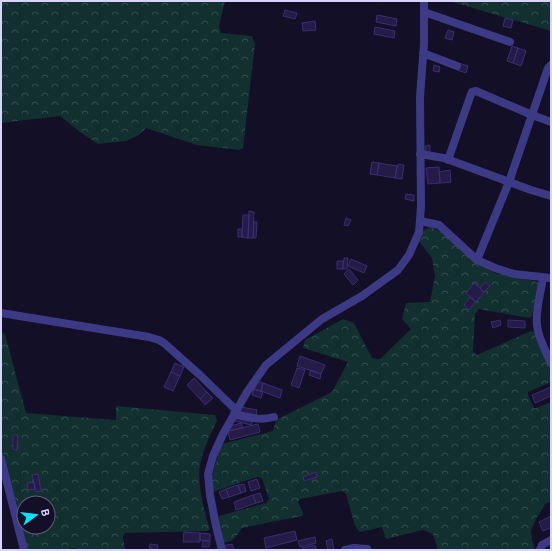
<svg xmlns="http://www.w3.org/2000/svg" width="552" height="551" viewBox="0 0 552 551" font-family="Ubuntu,sans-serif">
<defs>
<pattern id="forest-crowns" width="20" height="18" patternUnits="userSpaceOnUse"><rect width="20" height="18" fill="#12302f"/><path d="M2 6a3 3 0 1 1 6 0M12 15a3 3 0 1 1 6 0" fill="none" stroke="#344d4e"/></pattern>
</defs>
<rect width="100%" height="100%" fill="#130f26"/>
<path fill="url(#forest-crowns)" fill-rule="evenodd" d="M1,1H225L219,26L221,33L252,36L255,44L243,148L239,150L197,145L146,128L139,135L126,141L98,144L80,132L60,116L1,123Z
M449,1H551V31Z
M430,227L443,233L476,264L495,273L534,281L539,283L532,316L529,318L479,309L475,314L473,352L477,355L531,331L535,332L551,370V382L528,392V395L534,408H537L551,402V502L545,504L535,521L531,530L532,540L535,550H438L433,534L423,530L386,539L382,527L360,532L355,526L346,494L342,491L300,499L298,502L303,513L302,516L242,528C236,536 233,544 222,542L217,521L219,516L266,503L269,499L262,478L257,477L213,492L211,479L218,455L222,444L273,431L276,420L332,392L348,362L303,348L305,340L343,319L354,323L372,358L380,359L411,329L402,319L406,303L430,302L435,276L432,258L418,240L422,231Z
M1,332L5,334L26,413L116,420V406L215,415L217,421C210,434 203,450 200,465C197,482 204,513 210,529L207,531L125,533L123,537L125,550H77L76,548L56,550H27L1,451ZM24,503H48V527H24Z"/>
<path fill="#241b47" stroke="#3b2d73" d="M285,10L297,13L295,19L283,16Z
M377,15L397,19L396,26L376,22Z
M505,18L513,20L511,28L503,26Z
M315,21L316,30L303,31L302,23Z
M375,27L395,31L394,38L374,34Z
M448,30L454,32L452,40L445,38Z
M512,46L518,48L513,63L507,61Z
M518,48L526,51L521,66L513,63Z
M459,63L468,66L466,73L457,70Z
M434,65L440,67L439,72L433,71Z
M430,145V153H426L425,146Z
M372,162L379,163L377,175L370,174Z
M379,163L397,166L395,178L377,175Z
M398,164L404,165L402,179L395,178Z
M439,167L440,183L428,184L426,168Z
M450,170L451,182L440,183L439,172Z
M406,194L414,195V201L405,199Z
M249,211L254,212L253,238H248Z
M243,215H249L248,238L242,237Z
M346,218L351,220L348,226L344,225Z
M254,222H257L256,238H253Z
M238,229H242V237H238Z
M344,258H348L347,269H343Z
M351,259L367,266L364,273L348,266Z
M337,261H343V269H337Z
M349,269L358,280L353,285L344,274Z
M485,282L490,286L484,292L480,288Z
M474,283L484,292L476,302L466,293Z
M470,297L476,302L469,310L464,305Z
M500,320L501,325L493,328L491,322Z
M508,320L525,321V328L508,327Z
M300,356L325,365L321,374L297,366Z
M175,363L184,367L180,376L171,372Z
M297,368L305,370L299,388L291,385Z
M311,370L321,374L320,379L309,375Z
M171,372L180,376L173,391L164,387Z
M194,378L207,392L200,399L187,385Z
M257,381L263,383L261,391L254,389Z
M263,383L282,390L280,398L261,391Z
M551,387V396L535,403L532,395Z
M254,389L263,392L261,398L252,395Z
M207,392L213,398L205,405L200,399Z
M241,407L257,410L256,417L240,414Z
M236,416L253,419L251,425L235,421Z
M241,423L243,428L228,431L227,427Z
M258,424L260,432L230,440L228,431Z
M13,435H18L17,450L13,449Z
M316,472L317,477L304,481L303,477Z
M38,474L41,491L36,492L32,475Z
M257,479L260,488L251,491L248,482Z
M34,482L35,489L28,490L27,483Z
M244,484L246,491L241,493L238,485Z
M238,485L241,493L229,497L226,489Z
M226,489L229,497L222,499L219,492Z
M260,493L263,501L256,503L253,495Z
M253,495L256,503L236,510L234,502Z
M551,516V528L543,531L539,522Z
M295,531L297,540L266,548L264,538Z
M184,532L200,533V542H183Z
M200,533L210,534V541L200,540Z
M315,537L316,543L300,547L298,541Z
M332,539L334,550H328L326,541Z
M203,541H210L209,547H202Z
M150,544L158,545L157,550L149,548Z
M232,544L234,550H224L223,546Z
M315,545L316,549L303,550L302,548Z"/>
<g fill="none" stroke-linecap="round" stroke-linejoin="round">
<path stroke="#3d3a85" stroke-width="8" d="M424,12L510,42
M423,53L457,66
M420,154L444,158L531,190L551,196
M448,160L470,97L472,92L476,91L532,115L551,122
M420,221L439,225L477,260L495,268L514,274L551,278
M477,260L509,182L548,68L551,65
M543,278C541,291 535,313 537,325C538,338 546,351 551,363
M1,313L149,337L159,340L164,343L201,376L236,410
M234,414C247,417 260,421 274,417
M1,459L24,550
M222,550L216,526L210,495L208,474L213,456L223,434L247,392L266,365L322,319L362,296L398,270L409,255L419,232L421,207L420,97L424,44V1
M345,550L354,548L367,549
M540,550L542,545L551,540"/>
</g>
<rect width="552" height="551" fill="none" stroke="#d9d4ff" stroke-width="4"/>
<g transform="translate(36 515) rotate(75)"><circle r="19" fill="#130f26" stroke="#625e7d"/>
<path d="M0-3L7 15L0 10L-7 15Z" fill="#00e5ff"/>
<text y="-6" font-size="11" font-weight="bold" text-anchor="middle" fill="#d9d4ff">B</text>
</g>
</svg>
